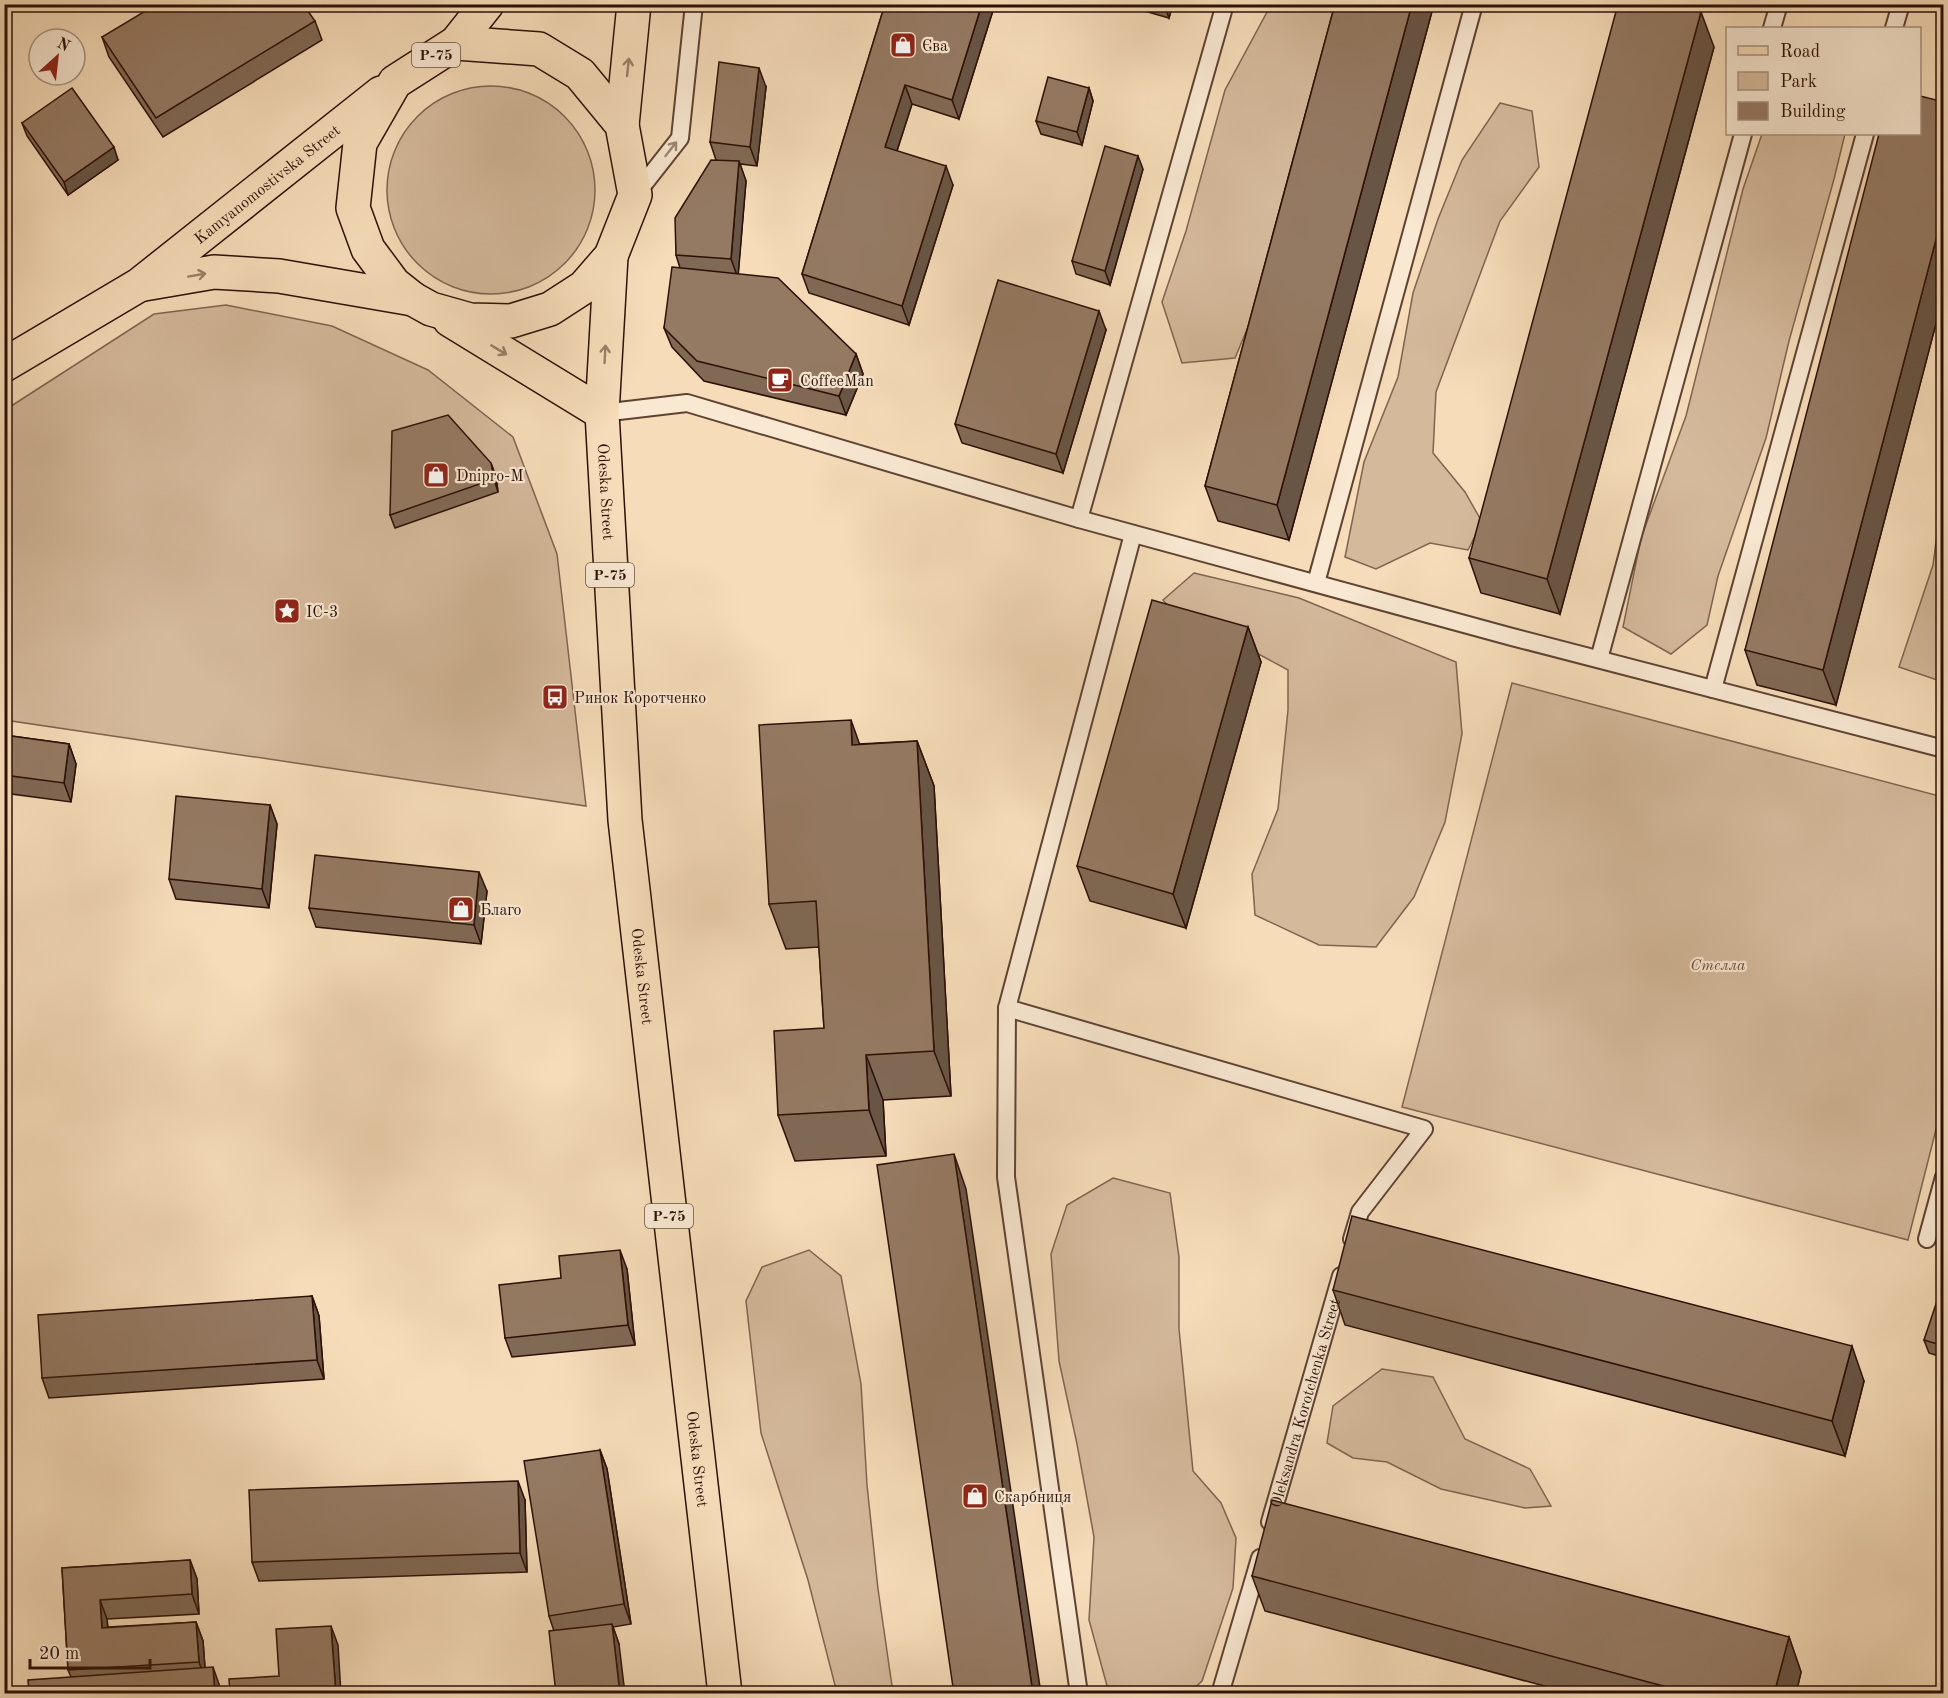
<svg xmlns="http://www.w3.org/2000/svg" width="1948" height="1698" viewBox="0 0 1948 1698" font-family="'Old Standard TT',serif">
<rect width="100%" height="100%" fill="#f6dcb9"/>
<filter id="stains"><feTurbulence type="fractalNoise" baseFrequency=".00333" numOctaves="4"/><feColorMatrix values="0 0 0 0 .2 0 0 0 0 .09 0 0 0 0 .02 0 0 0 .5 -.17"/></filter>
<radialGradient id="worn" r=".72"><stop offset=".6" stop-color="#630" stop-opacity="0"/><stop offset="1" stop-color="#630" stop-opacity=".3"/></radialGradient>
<path fill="#d4b99b" stroke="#806450" stroke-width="1.5" d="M1268,5H1340L1256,308L1235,358L1182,363L1162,302L1186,231L1225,90L1267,12Z
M387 190a104 104 0 1 1 208 0a104 104 0 1 1-208 0Z
M1500,103L1532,111L1539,167L1500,221L1436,392L1433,453L1465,492L1482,522L1468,550L1430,543L1376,569L1345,557L1364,462L1398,377L1413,293L1438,219L1462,160Z
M1762,134H1845L1834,179L1789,341L1766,438L1718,576L1707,625L1671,654L1623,627L1641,538L1686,416L1743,189Z
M226,305L332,326L428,370L513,437L557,554L586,806L5,720V410L154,314Z
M1943,487L1944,682H1943L1899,667L1933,565Z
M1194,573L1299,598L1456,662L1462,734L1445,822L1414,897L1376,947L1319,945L1255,915L1252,874L1278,809L1288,710V670L1240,644L1182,623L1163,600Z
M1512,683L1943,797V1102L1908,1240L1402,1107Z
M1113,1178L1170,1193L1179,1257V1329L1193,1471L1221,1503L1236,1538L1233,1588L1202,1681L1189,1693H1109L1089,1620L1094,1537L1077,1444L1059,1361L1051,1254L1067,1205Z
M809,1250L841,1276L861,1384L867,1485L878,1589L893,1693H837L808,1580L761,1433L746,1301L762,1267Z
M1382,1369L1433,1377L1465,1439L1530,1469L1551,1506L1525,1508L1441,1489L1387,1462L1353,1458L1327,1443L1333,1406Z"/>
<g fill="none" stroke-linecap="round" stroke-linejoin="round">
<defs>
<g id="service">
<path d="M1772,28L1779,4"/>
<path d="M1894,28L1901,4"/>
<path d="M636,194L680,138L694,4"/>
<path d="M602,413L687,403L1079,519L1512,637L1944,749"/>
<path d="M1079,519L1225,4"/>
<path d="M1133,534L1007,1008L1424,1129L1360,1212L1352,1239"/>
<path d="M1316,583L1474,4"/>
<path d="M1599,659L1743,134"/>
<path d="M1713,689L1865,134"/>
<path d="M1007,1008L1006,1177L1079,1694"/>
<path d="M1927,1239L1944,1177"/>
<path id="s1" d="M1270,1522L1341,1276"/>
<path d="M1220,1694L1260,1558"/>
</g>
<g id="primary">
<path d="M456,43L539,49L580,74L622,125L635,195L611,256L584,287L550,309L511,321L470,320L431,309L413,299L394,284L368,249L353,208L360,143L395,82Z"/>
<path d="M456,43L487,4"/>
<path d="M622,125L634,4"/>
<path id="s2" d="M611,256L602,413L625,820L725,1694"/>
<path d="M144,284L214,272L279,276L413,299"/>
<path d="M450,320L602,413"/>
<path id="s3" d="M4,365L139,285L381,93"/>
</g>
</defs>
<use href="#service" stroke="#5e4333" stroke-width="20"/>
<use href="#primary" stroke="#2c1006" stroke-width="36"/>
<use href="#service" stroke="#f9e8d2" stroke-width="16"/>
<use href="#primary" stroke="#f6dcb9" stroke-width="33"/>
</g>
<path fill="#806955" stroke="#2c1006" stroke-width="1.5" d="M885,4H995L959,119L912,104L897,151L953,185L909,325L809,293L802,274Z
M1120,4H1173L1169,18Z
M1335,4H1434L1289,540L1218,521L1205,486Z
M315,21L322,40L163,137L109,57L102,37Z
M1714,47L1560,614L1481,593L1469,558Z
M766,87L757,166L740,164L746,181L738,274L856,354L863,374L846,415L704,381L672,347L664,328L680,268L676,255L716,160L710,142Z
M1089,88L1093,101L1082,145L1041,134L1036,121Z
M1944,102V293L1836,705L1757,685L1745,650Z
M22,123L118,160L68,195L27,136Z
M1143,169L1110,285L1076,274L1072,261Z
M1106,330L1063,473L962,443L955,424Z
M496,476L498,492L395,528L390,515Z
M1248,627L1261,662L1186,928L1090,901L1077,866Z
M4,735L69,744L76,764L71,802L4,793Z
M917,741L934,786L951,1096L883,1100L886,1156L795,1161L778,1115L824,1028L819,947L786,949L769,904L859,744Z
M270,805L277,824L269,908L176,899L169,879Z
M487,891L481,944L316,927L309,908Z
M1944,1190V1222L1939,1208Z
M627,1269L635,1345L512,1357L505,1338L561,1278Z
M1333,1290L1864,1381L1845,1456L1345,1325Z
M312,1296L319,1316L324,1379L49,1398L42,1378Z
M1944,1300V1358L1929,1353L1924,1340Z
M600,1450L607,1469L631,1624L613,1627L619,1644L554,1631L549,1616Z
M525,1500L527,1572L259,1581L252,1562Z
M190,1560L197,1579L199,1614L107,1619L108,1627L196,1622L203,1641L205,1668L220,1687V1694H29L71,1677L68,1670L62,1568Z
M1252,1576L1789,1637L1801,1672L1796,1694H1574L1265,1611Z"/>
<path fill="#685545" stroke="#2c1006" stroke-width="1.5" d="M982,4H995L959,119L952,100Z
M1164,4H1173L1169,18Z
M1412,4H1434L1289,540L1277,505Z
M1701,12L1714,47L1560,614L1547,579Z
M759,68L766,87L757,166L750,147Z
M905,85L912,104L892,166L885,147Z
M1089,88L1093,101L1082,145L1077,132Z
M114,147L118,160L68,195L64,182Z
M1138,156L1143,169L1110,285L1105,271Z
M739,161L746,181L738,278L731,259Z
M946,166L953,185L909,325L902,306Z
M1944,209V293L1836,705L1823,670Z
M1099,311L1106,330L1063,473L1056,454Z
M856,354L863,374L846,415L839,396Z
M491,463L496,476L498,492L494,479Z
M1248,627L1261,662L1186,928L1173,894Z
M851,720L867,765L852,745Z
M917,741L934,786L951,1096L934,1051Z
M69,744L76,764L71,802L64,783Z
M270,805L277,824L269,908L262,889Z
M479,872L487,891L481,944L474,925Z
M866,1055L883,1100L886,1156L869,1110Z
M954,1154L966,1189L1041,1694H1033Z
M620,1250L627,1269L635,1345L628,1325Z
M312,1296L319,1316L324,1379L317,1360Z
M1852,1346L1864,1381L1845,1456L1832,1421Z
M600,1450L607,1469L631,1624L624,1604Z
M518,1481L525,1500L527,1572L520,1553Z
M190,1560L197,1579L199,1614L192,1594Z
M100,1600L107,1619L109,1647L102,1628Z
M196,1622L203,1641L206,1681L199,1662Z
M612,1624L619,1644L625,1694H620Z
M331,1626L338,1645L341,1694H336Z
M1789,1637L1801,1672L1796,1694H1774Z
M213,1667L220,1687V1694H215Z"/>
<path fill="#957a63" stroke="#2c1006" stroke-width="1.5" d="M157,4H303L315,21L156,118L102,37Z
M885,4H982L952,100L905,85L885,147L946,166L902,306L802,274Z
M1335,4H1412L1277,505L1205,486Z
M1618,4H1673L1701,12L1547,579L1469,558Z
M719,62L759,68L750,147L710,142Z
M1048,77L1089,88L1077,132L1036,121Z
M72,88L114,147L64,182L22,123Z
M1920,96L1944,102V209L1823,670L1745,650L1879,134H1920Z
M1105,146L1138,156L1105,271L1072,261Z
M711,160L739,161L731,259L676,255L675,218Z
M672,267L778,278L856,354L839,396L697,361L664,328Z
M998,280L1099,311L1056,454L955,424Z
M448,415L491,463L494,479L390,515L392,431Z
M1152,600L1248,627L1173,894L1077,866Z
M851,720L852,745L917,741L934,1051L866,1055L869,1110L778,1115L774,1031L824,1028L823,1013L816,901L769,904L759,725Z
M4,735L69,744L64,783L4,775Z
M176,796L270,805L262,889L169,879Z
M315,855L479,872L474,925L309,908Z
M954,1154L1033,1694H954L877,1165Z
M1944,1190V1209L1939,1208Z
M1352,1216L1852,1346L1832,1421L1333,1290Z
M620,1250L628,1325L505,1338L499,1285L561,1278L559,1256Z
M312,1296L317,1360L42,1378L38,1315Z
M1938,1298L1944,1300V1346L1924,1340Z
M600,1450L624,1604L549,1616L524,1461Z
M518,1481L520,1553L252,1562L249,1490Z
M1272,1500L1789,1637L1774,1694H1693L1252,1576Z
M190,1560L192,1594L100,1600L102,1628L196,1622L199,1662L68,1670L62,1568Z
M612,1624L620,1694H556L549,1631Z
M331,1626L336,1694H230L229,1679L279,1676L276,1629Z
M213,1667L215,1694H29L28,1680Z"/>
<defs><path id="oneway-shaft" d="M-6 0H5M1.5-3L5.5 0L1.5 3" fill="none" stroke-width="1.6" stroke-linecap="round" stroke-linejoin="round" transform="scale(1.5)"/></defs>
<g stroke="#9b8068">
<use href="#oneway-shaft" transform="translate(628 67) rotate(-84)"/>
<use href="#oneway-shaft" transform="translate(197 275) rotate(-10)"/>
<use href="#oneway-shaft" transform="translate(499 350) rotate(31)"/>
<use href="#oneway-shaft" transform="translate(605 354) rotate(-87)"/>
</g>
<use stroke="#9d8776" href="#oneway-shaft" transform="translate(671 149) rotate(-52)"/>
<defs>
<symbol id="shop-square" viewBox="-11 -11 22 22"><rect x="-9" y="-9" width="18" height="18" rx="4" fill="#8f2418" stroke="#f9e8d2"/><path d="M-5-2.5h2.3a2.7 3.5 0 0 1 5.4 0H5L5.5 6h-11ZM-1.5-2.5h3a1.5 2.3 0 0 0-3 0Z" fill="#fff"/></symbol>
<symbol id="cafe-square" viewBox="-11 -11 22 22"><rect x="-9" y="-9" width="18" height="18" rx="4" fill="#8f2418" stroke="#f9e8d2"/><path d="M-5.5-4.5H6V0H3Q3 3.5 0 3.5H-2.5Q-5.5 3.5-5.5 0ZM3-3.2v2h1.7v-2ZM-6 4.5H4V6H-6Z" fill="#fff"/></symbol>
<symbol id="sight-square" viewBox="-11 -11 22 22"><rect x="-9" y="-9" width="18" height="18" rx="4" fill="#8f2418" stroke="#f9e8d2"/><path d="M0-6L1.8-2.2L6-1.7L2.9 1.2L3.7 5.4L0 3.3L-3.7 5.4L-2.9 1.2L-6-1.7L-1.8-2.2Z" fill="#fff"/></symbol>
<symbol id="bus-square" viewBox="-11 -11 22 22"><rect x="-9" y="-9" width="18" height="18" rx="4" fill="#8f2418" stroke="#f9e8d2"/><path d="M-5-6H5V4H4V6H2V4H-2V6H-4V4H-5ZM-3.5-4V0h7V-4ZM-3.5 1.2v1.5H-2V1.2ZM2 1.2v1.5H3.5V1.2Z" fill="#fff"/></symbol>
</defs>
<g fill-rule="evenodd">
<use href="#shop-square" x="888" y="30" width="30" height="30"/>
<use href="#cafe-square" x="765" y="365" width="30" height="30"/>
<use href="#shop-square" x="421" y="460" width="30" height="30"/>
<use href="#sight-square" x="272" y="596" width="30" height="30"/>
<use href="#bus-square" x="540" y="682" width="30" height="30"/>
<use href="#shop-square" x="446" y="894" width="30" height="30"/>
<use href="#shop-square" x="960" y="1481" width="30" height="30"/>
</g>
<g text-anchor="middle" stroke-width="4.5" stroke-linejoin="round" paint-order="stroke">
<g fill="#f9e8d2" stroke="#6a5143" stroke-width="1.5">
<rect x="412" y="43" width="48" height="24" rx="4.5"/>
<rect x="586" y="563" width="48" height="24" rx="4.5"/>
<rect x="645" y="1204" width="48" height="24" rx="4.5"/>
</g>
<g font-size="15" font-weight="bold" fill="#2c1006">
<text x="436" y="60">Р-75</text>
<text x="610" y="580">Р-75</text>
<text x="669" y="1221">Р-75</text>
</g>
<g font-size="16" fill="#2c1006" stroke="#f9e8d2" text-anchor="start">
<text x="922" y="51">Єва</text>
<text x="800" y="386">CoffeeMan</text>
<text x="456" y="481">Dnipro-M</text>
<text x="306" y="617">ІС-3</text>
<text x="574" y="703">Ринок Коротченко</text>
<text x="480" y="915">Благо</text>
<text x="994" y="1502">Скарбниця</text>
</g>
<g font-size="16" fill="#2c1006" stroke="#f9e8d2">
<text dy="6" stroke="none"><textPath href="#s3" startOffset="320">Kamyanomostivska Street</textPath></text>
<text dy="6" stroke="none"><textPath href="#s2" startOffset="236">Odeska Street</textPath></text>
<text dy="6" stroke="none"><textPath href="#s2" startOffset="722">Odeska Street</textPath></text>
<text dy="6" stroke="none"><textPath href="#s1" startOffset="124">Oleksandra Korotchenka Street</textPath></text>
<text dy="6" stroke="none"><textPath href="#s2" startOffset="1208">Odeska Street</textPath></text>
</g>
<g font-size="16" font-style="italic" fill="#674b3a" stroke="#f9e8d2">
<text x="1718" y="970">Стелла</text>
</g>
</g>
<rect width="1948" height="1698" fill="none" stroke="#f6dcb9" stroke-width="24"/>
<rect x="6" y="6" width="1936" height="1686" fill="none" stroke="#2c1006" stroke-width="3"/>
<rect x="12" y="12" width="1924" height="1674" fill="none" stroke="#2c1006" stroke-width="1.5"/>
<rect x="1726" y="27" width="195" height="108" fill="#f9e8d2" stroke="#a79280" stroke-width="1.5"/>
<rect x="1738" y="46" width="30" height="9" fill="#f6dcb9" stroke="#a79280" stroke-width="1.5"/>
<text x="1780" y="57" font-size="18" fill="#2c1006">Road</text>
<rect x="1738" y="72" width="30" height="18" fill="#d4b99b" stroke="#a79280" stroke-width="1.5"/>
<text x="1780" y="87" font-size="18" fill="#2c1006">Park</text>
<rect x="1738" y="102" width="30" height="18" fill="#957a63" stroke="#a79280" stroke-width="1.5"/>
<text x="1780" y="117" font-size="18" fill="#2c1006">Building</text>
<g transform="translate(57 57) rotate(27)"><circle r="28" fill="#f9e8d2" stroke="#a79280" stroke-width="1.5"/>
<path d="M0-4.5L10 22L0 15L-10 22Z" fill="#8f2418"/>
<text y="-9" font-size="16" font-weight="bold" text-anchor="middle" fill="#2c1006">N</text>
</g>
<path d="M30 1659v9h120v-9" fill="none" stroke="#2c1006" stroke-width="3"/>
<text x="39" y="1659" font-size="18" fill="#2c1006" stroke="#f9e8d2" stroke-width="4.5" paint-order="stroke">20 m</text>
<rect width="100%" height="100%" filter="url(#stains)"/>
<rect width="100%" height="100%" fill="url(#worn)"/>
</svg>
